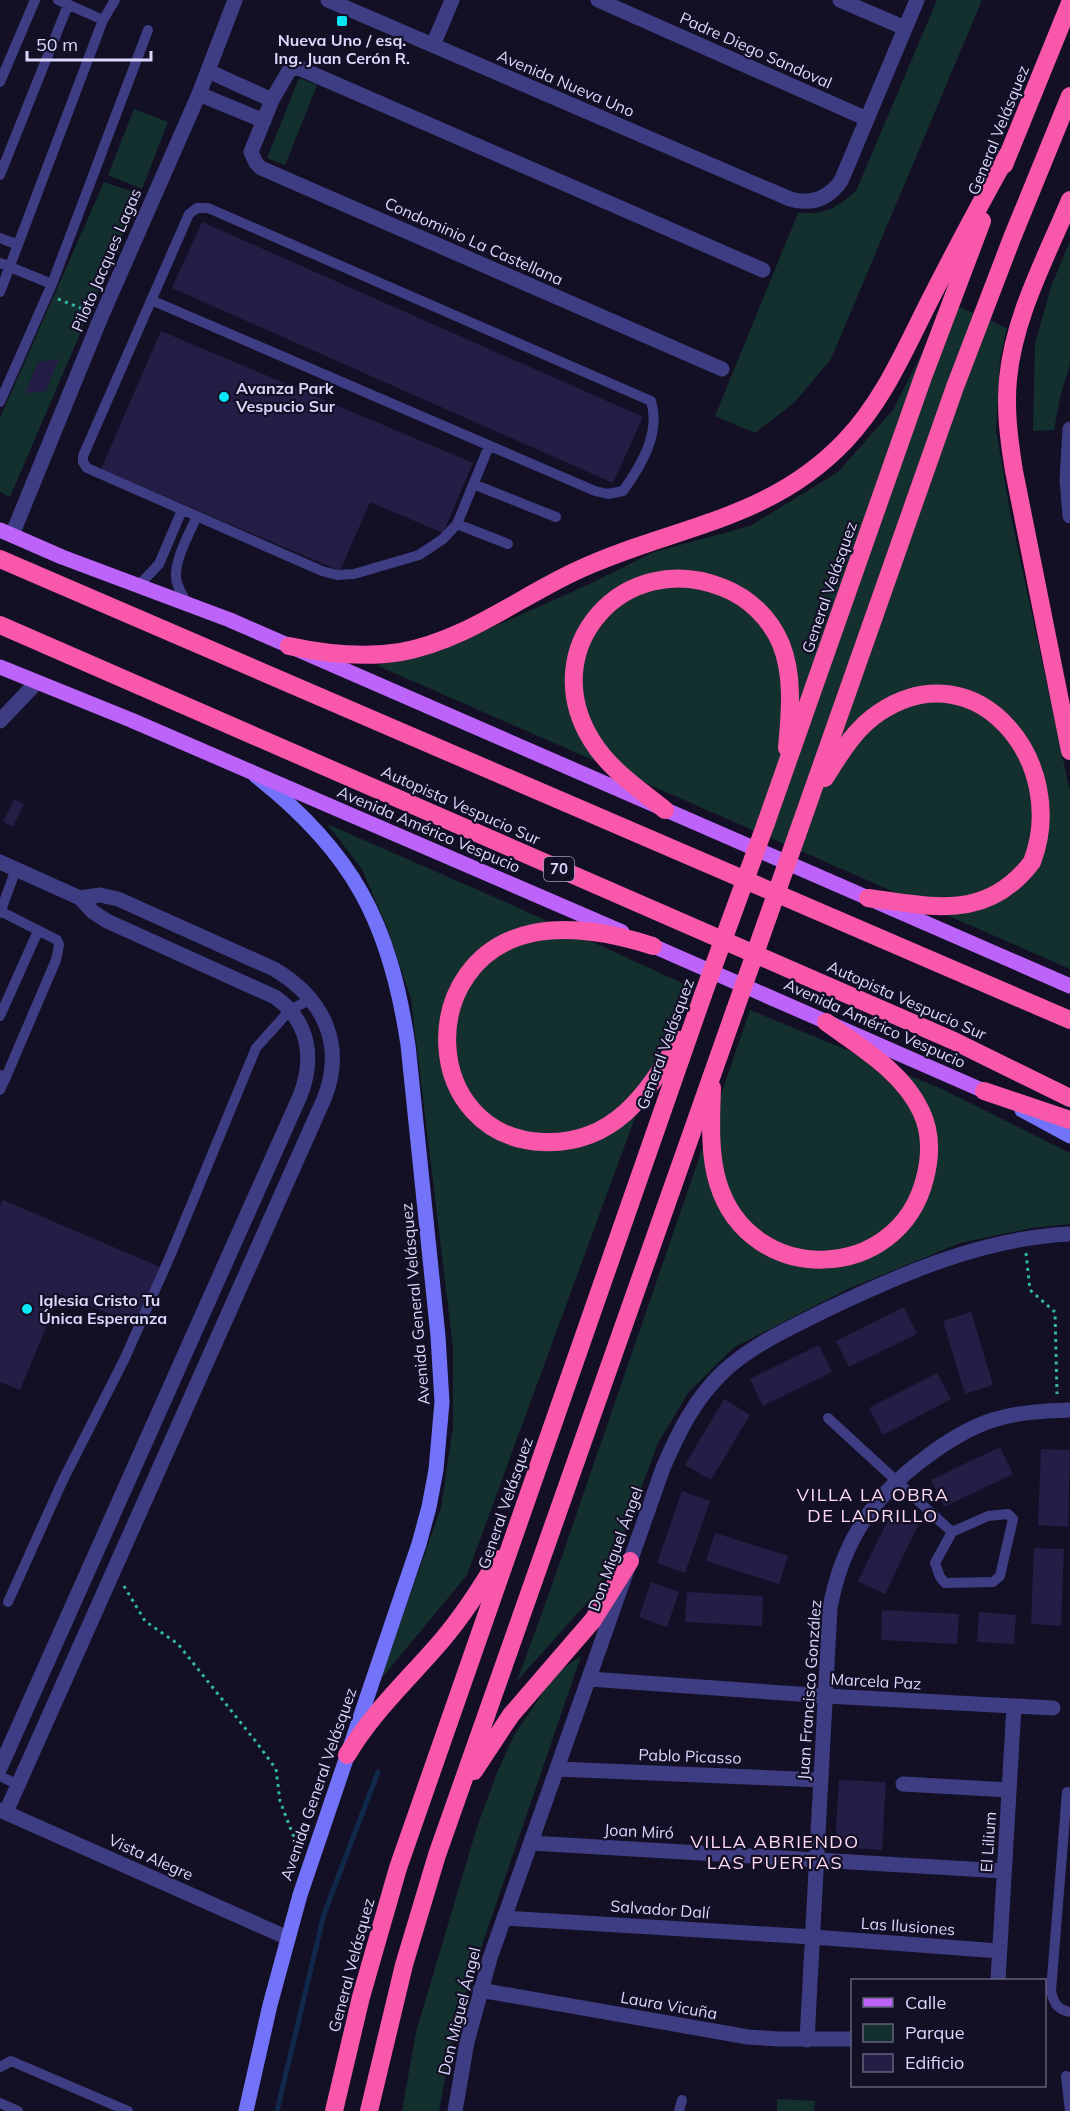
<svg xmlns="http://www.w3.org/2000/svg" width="1070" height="2111" viewBox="0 0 1070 2111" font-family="Mulish,sans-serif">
<rect width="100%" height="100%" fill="#131026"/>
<path fill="#14302e" d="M937,0H982L831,359L794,403L755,433L715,416L798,213C827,214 834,209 856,191Z
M299,78L317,85L285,165L267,158Z
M134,109L168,122L142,189L108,175Z
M104,182L140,194L10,497L0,492V418Z
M1070,241V364L1060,397L1054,430L1033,431L1035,344L1051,287Z
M948,302L1007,328L1000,358L996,430L1010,512L1070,792V969L376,665L420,657L464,640L583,587L654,552L750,526L838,472L893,410Z
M327,824L510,904L684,984L467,1575L380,1680L441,1508L453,1427V1347L411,999L387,927L362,869Z
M750,1010L942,1089L1070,1153V1224L1031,1228L960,1243L848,1289L733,1348L688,1393L658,1443L614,1560L593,1596L517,1681L550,1591Z
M581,1656L455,2024L439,2111H402L416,2032L477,1827L497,1773L514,1735L544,1691L558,1672Z
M777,2099L815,2101L814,2111H777Z"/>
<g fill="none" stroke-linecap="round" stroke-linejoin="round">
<path stroke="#10284a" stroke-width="5" d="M277,2111L324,1914L378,1772"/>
</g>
<path fill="#241d46" d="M202,222L643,417L613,483L172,288Z
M161,331L473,463L443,533L370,502L340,571L101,469Z
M59,359L46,391L25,393L38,362Z
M14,799L24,804L13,827L3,822Z
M3,1200L160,1267L135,1324L60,1294L20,1390L0,1382V1206Z
M904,1307L917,1334L849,1367L836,1341Z
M971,1312L993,1385L965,1394L943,1321Z
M819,1345L832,1372L763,1406L750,1379Z
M937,1373L951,1399L883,1435L869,1408Z
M724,1399L750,1415L711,1480L685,1465Z
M1000,1447L1013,1474L944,1507L931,1480Z
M1041,1449L1070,1450L1068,1527L1038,1525Z
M682,1491L710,1501L685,1573L657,1563Z
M892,1512L918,1525L885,1594L858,1581Z
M715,1533L788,1556L779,1584L706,1561Z
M1034,1548L1064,1549L1061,1626L1031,1624Z
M651,1582L679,1592L667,1627L639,1617Z
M687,1592L763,1596L762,1626L685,1622Z
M882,1610L959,1614L957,1644L881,1640Z
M979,1612L1016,1615L1014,1644L977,1642Z
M839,1780L886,1782L882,1850L835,1847Z"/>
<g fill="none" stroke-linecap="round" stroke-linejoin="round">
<path stroke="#35b4a8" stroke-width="3" stroke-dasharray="3 4.5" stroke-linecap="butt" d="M58,299L88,311
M1026,1253L1030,1290L1055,1312L1057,1394
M124,1586L145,1621L178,1644L257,1743L276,1769L280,1801L293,1835L303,1843"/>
<path stroke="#3e3d83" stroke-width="10" d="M103,20L115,0
M0,82L35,0
M0,175L68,5
M0,238L18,245
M0,263L52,284
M0,292L103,20L58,0
M151,300L595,491L608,494L623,491C641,466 661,433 651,401L208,208H197L189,214L83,456V462L87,468L322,571L337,575L354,574L419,555L443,539L457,524L489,446
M0,402L52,284L148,30
M473,484L556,517
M457,524L508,544
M139,585L159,564L182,510
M187,603C182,594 176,586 176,576C175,559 190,532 197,516
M0,911L57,940L59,945L56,960L6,1077L0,1075
M0,913L16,869
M0,1016L38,931
M0,1090L6,1077
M828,1418L952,1532
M1008,1514L1013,1519L1000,1576L993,1582L945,1583L940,1577L935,1563L952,1532L988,1516Z
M8,1602L63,1480L125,1358L171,1254L256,1048L290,1010L311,999
M0,1776L18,1785
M1067,1792L1051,1991C1054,2004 1057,2009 1070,2012
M0,2067L11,2061L128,2111
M1066,2076L1070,2111
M0,2103L18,2111
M679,2111L682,2100"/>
<path stroke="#3e3d83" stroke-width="15" d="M328,0L790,199C811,205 828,199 841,181L917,0
M598,0L867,119
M840,0L905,28
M433,45L452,0
M208,71L272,100
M199,94L264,121
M722,369L261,168L256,163L251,152L272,100L290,69L299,68L763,270
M12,535L101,317L199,94L235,0
M0,721L37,682
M0,862L80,898L93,912L107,921L275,997C309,1021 315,1058 300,1096L0,1768
M589,1679L826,1696L1053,1708
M557,1769L821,1780
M903,1784L1009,1790
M0,1810L288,1938
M6,1812L324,1099C346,1044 323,998 274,969L118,899L100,895L80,898
M531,1843L1004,1871
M504,1918L813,1937L999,1951
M998,1980L1014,1706
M480,1990L748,2037L779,2039H852
M807,2040L830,1608C842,1543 872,1497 925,1458C946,1442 968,1428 993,1420C1018,1412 1044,1411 1070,1410"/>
<path stroke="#3e3d83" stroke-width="15" d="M1070,429L1067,480L1070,516
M455,2111L467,2042L490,1958L663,1468C678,1433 694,1400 723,1372C752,1345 788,1329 824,1311C901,1274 983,1238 1070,1234"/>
<path stroke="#7273f9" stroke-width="15" d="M1022,1110L1070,1136
M246,2111L270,2005L300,1895L419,1544L429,1507L436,1470L442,1402L438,1336L408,1045C390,923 353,852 256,776"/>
<path stroke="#bc63f9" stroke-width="15" d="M0,530L62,557L230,620L1070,986
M0,667L131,720L622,932
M644,942L984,1091"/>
<path stroke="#f857aa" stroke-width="18" d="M1004,165L1070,3
M1070,200C1046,258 1014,316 1008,379C1005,410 1009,440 1014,471L1070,751
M0,559L1070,1020
M0,625L954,1041L1070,1098
M289,646C326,654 364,658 401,652C466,640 518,598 576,571C672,526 768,522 845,441C884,400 905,349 930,300C955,251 981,202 1008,154
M825,778C840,754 855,728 880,712C977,648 1070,763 1032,862C1016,883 994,899 968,904C936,910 901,902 868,898
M665,810C639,789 610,770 592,741C534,648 624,547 724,588C749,598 770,618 781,644C794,676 790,714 787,748
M766,823L923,377L982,221
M797,835L955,387L1012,238L1070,96
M653,946C615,934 573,925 533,933C413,958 421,1137 543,1142C613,1145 647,1095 679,1040
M712,1088C711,1119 709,1154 718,1183C750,1288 899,1284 925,1178C931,1155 931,1132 921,1111C902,1071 860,1047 826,1022
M984,1091L1070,1120
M347,1755C374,1710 410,1678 443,1639C464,1614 482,1586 498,1559
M474,1771L511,1715L593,1620L630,1561
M334,2111L361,1997L398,1868L703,995
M369,2111L404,1965L437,1855L735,1010"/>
<path stroke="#f857aa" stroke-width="18" d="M703,995L766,823
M735,1010L797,835"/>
</g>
<g fill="#0be6f5" stroke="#131026" stroke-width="2">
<rect x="336" y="15" width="12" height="12" rx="3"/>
<circle cx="224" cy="397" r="6"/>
<circle cx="27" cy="1309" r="6"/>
</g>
<g text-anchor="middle" stroke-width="4.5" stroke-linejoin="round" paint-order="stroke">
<rect fill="#131026" stroke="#9e9bbc" stroke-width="1.5" x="544" y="857" width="30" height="24" rx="4.5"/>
<g font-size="15" font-weight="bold" fill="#dad7fd">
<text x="559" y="874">70</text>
</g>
<g font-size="16" font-weight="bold" fill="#dad7fd" stroke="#131026" text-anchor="start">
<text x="342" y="46" text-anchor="middle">Nueva Uno / esq.<tspan x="342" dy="18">Ing. Juan Cerón R.</tspan></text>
<text x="236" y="394">Avanza Park<tspan x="236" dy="18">Vespucio Sur</tspan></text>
<text x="39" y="1306">Iglesia Cristo Tu<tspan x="39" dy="18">Única Esperanza</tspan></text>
</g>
<g font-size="16" fill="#dad7fd" stroke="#131026">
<text transform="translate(756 50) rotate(24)" y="6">Padre Diego Sandoval</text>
<text transform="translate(566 83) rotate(23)" y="6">Avenida Nueva Uno</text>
<text transform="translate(998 130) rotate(-68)" y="6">General Velásquez</text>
<text transform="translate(474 241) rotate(24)" y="6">Condominio La Castellana</text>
<text transform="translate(106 260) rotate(-67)" y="6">Piloto Jacques Lagas</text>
<text transform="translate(829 587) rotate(-71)" y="6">General Velásquez</text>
<text transform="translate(461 805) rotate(24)" y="6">Autopista Vespucio Sur</text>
<text transform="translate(429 829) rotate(23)" y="6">Avenida Américo Vespucio</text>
<text transform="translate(907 1000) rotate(24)" y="6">Autopista Vespucio Sur</text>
<text transform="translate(875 1023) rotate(24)" y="6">Avenida Américo Vespucio</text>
<text transform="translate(665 1044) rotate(-70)" y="6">General Velásquez</text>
<text transform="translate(415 1304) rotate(-95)" y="6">Avenida General Velásquez</text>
<text transform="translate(505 1503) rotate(-71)" y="6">General Velásquez</text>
<text transform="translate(615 1549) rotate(-70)" y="6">Don Miguel Ángel</text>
<text transform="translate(876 1681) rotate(3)" y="6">Marcela Paz</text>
<text transform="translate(809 1690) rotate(-86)" y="6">Juan Francisco González</text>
<text transform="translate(690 1756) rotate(2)" y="6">Pablo Picasso</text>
<text transform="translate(318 1784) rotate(-71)" y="6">Avenida General Velásquez</text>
<text transform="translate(639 1831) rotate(3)" y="6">Joan Miró</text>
<text transform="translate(988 1842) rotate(-86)" y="6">El Lilium</text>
<text transform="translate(151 1857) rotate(24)" y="6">Vista Alegre</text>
<text transform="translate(660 1909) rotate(4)" y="6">Salvador Dalí</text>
<text transform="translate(908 1926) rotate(4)" y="6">Las Ilusiones</text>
<text transform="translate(351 1965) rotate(-75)" y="6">General Velásquez</text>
<text transform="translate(669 2005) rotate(10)" y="6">Laura Vicuña</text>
<text transform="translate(459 2011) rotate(-76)" y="6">Don Miguel Ángel</text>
</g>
<g font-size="18" letter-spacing="1.5" fill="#fed9f2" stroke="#131026">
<text x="873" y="1501">VILLA LA OBRA<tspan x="873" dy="21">DE LADRILLO</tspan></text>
<text x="775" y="1848">VILLA ABRIENDO<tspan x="775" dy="21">LAS PUERTAS</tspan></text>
</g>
</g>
<rect x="851" y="1979" width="195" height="108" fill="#131026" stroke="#63607c" stroke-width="1.5"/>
<rect x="863" y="1998" width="30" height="9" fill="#bc63f9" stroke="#63607c" stroke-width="1.5"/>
<text x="905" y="2009" font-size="18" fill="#dad7fd">Calle</text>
<rect x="863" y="2024" width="30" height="18" fill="#14302e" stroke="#63607c" stroke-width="1.5"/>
<text x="905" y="2039" font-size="18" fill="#dad7fd">Parque</text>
<rect x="863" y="2054" width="30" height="18" fill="#241d46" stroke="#63607c" stroke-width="1.5"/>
<text x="905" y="2069" font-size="18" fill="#dad7fd">Edificio</text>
<path d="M27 51v9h124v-9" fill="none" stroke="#dad7fd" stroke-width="3"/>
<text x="36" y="51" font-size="18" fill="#dad7fd" stroke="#131026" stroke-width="4.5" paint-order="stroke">50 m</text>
</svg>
